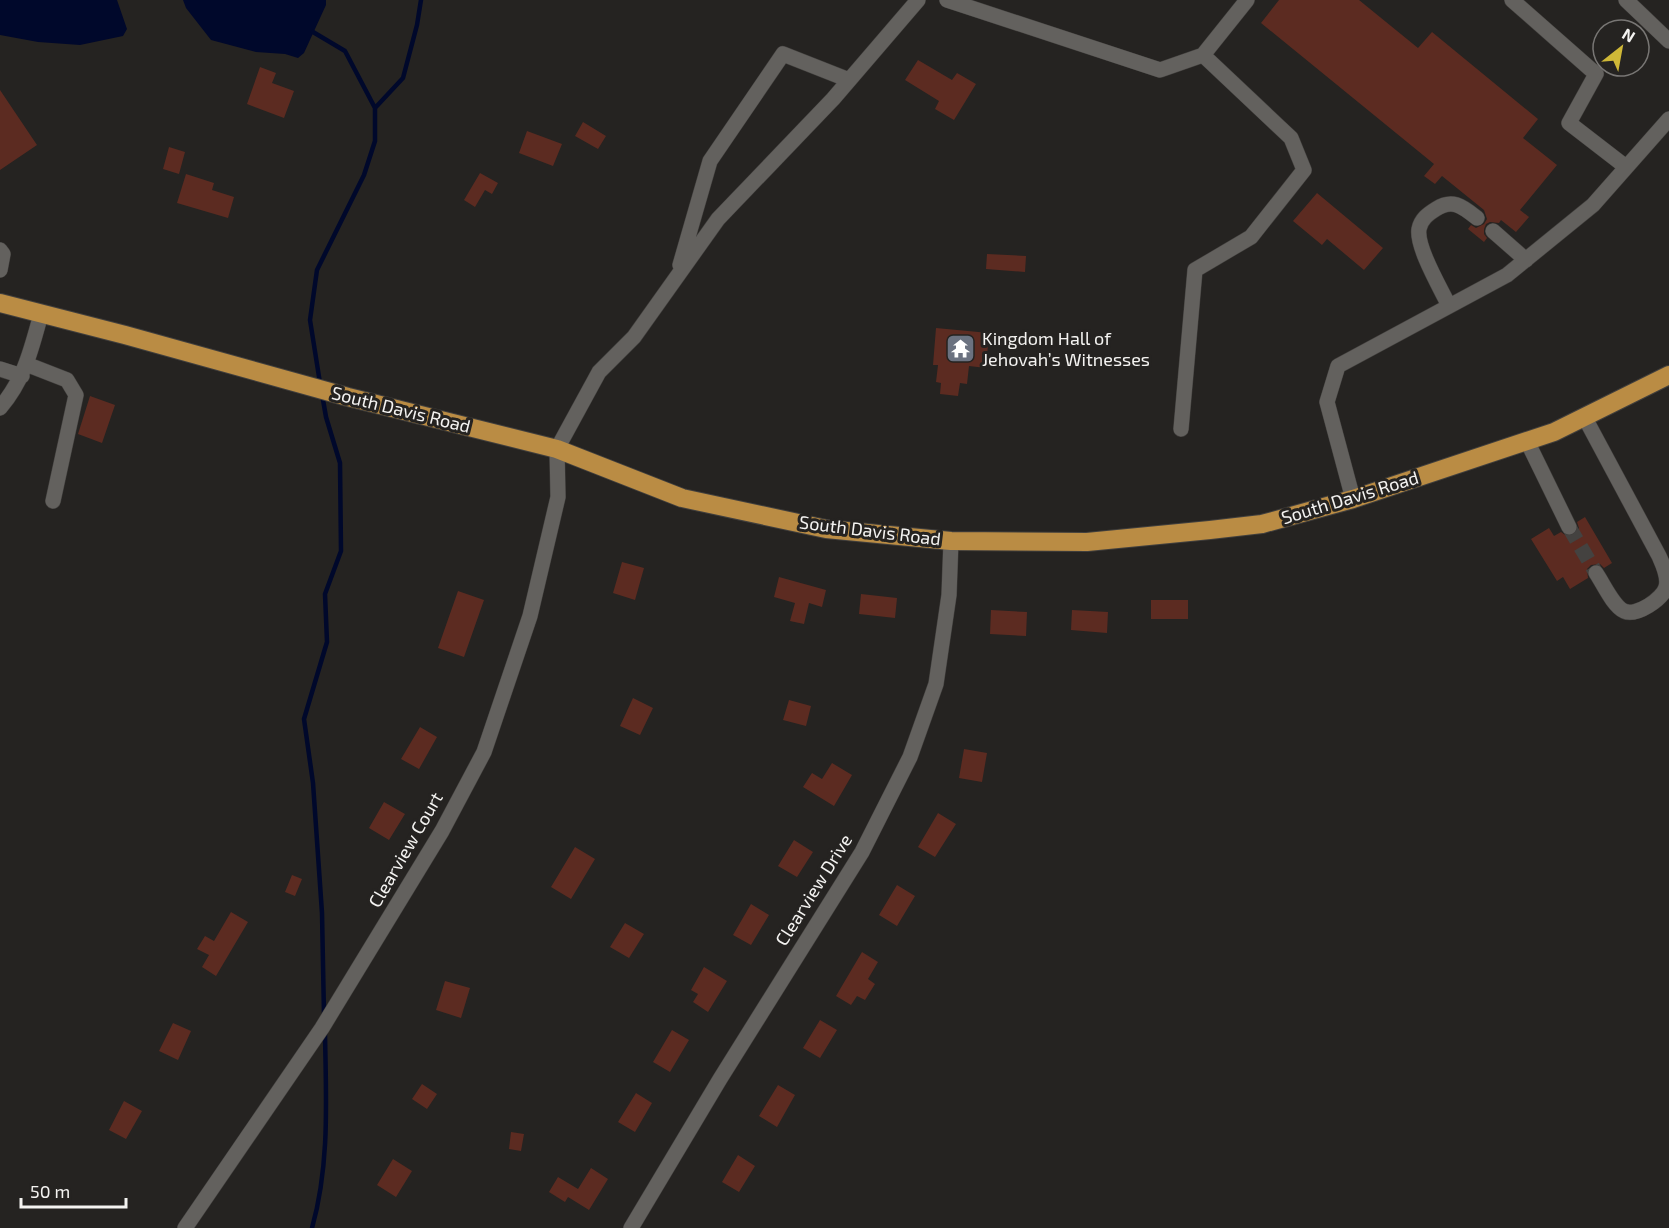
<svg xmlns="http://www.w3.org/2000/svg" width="1669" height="1228" viewBox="0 0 1669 1228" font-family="'Exo 2',sans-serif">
<rect width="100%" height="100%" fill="#252321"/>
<path fill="#00082b" d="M0,0H117L127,29L123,36L80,45L38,42L0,35Z
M183,0H326V5L304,53L298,58L285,54L256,52L211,40L186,8Z"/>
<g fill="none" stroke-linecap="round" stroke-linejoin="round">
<path stroke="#00082b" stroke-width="4.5" d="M313,32L345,51L375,108V141L364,175L317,270L310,320L320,383
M375,108L403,78L417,25L421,0
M322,394L326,417L340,463L341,551L325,594L327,642L304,719L313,783L322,913L324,1015
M312,1228C330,1164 326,1099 325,1033"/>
</g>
<path fill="#5c2b21" d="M1279,0H1359L1418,48L1432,32L1538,119L1523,138L1557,165L1520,210L1529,217L1516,232L1501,220L1499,223L1490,222L1486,224L1484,229V234L1487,238L1484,242L1468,229L1471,225L1476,228L1484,224L1487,219L1484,210L1442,176L1435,184L1424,176L1434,164L1261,23Z
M918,60L952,80L957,73L976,84L954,120L935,109L939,101L905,80Z
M260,67L276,73L272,83L294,91L284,118L247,104Z
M0,90L37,145L0,170Z
M583,122L606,136L598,149L575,136Z
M527,131L562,144L553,166L519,153Z
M169,147L185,152L179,174L163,169Z
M480,173L498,183L492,194L485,190L475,207L464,200Z
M186,174L214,183L212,190L234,197L228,218L177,203Z
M1317,193L1383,248L1364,270L1327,239L1322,245L1293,221Z
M987,254L1026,256L1025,272L986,269Z
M936,328L989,333L986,368L969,366L967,384L960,383L958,396L940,394L941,383L936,382L938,365H933Z
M90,396L115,405L102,443L78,434Z
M1585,517L1612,563L1604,568L1600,564L1591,565L1587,569L1588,578L1570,589L1563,577L1557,581L1531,539L1549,528L1554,536L1561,532L1568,537L1573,536L1577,533L1579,528L1577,522Z
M622,562L644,568L635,600L613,593Z
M779,577L826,590L822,607L809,603L804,624L790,621L795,603L774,597Z
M458,591L484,600L464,657L438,648Z
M861,594L897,598L895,618L859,614Z
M1151,600H1188V619H1151Z
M991,610L1027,612L1026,636L990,634Z
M1072,610L1108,612L1107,633L1071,630Z
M633,698L653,708L640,735L620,726Z
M789,700L811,706L806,726L783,720Z
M420,727L437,737L419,769L401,759Z
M964,749L987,753L982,782L959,778Z
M832,763L852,775L834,806L803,787L812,773L822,779Z
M384,802L405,814L389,840L369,828Z
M938,813L956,824L935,857L918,847Z
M794,840L813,852L797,877L778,866Z
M575,847L595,859L571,899L551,887Z
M292,875L302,879L295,896L285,892Z
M897,885L915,896L897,926L879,915Z
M751,904L769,915L751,945L733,935Z
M231,912L248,922L216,976L202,967L209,955L197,949L205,936L214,941Z
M625,923L644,934L629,958L610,947Z
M862,952L878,962L868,979L875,984L865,1000L857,996L851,1005L836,996Z
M704,967L727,981L708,1012L693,1002L698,994L691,990Z
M445,981L470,988L461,1018L436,1010Z
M820,1020L837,1030L820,1058L803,1048Z
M173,1023L191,1031L178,1060L159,1051Z
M672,1030L689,1040L670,1072L653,1062Z
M422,1084L437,1094L427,1109L412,1099Z
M778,1085L795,1095L777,1127L759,1116Z
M636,1093L652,1103L635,1132L618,1122Z
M124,1101L142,1111L126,1139L109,1130Z
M511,1132L524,1134L521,1151L509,1149Z
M738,1155L755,1166L739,1192L722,1182Z
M393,1159L412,1171L396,1197L377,1185Z
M591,1168L608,1179L589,1210L568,1197L565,1202L549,1192L558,1177L578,1189Z"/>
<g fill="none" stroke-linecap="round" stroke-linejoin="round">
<path stroke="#444240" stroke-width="15" stroke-dasharray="15 8" stroke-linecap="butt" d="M1569,527L1596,573"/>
<defs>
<path id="minor" d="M947,0L1160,70L1203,55L1247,0
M1512,0L1596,74L1569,123L1626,167
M1626,0L1669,41
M1493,231L1526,260
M0,250L3,254L0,270
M680,265L710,161L783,54L849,80
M1449,306C1441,289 1416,247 1419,229C1421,219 1428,214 1436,209C1453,198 1463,207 1477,218
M26,364L67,380L76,395L53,501
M0,369L22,376
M0,408C25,378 31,350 41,314
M1585,418L1659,556C1663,565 1669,577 1666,587C1663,599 1636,617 1624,611C1613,606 1603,583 1596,573
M1181,429L1195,270L1251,237L1304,170L1291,138L1203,55
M1527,441L1569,527
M1353,499L1327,402L1338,366L1507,275L1593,205L1669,119
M185,1228L322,1028L442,831L484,752L530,616L558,497L557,449L599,372L634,337L718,219L833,99L918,0
M631,1228L720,1079L862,852L910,757L936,684L949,595L951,541"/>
<path id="major" d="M0,303L125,335L348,397L557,449L682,498L826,529L951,541L1087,542L1210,530L1262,524L1353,499L1554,432L1669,375"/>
</defs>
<use href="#minor" stroke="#413f3d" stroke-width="16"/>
<use href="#major" stroke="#413f3d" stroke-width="20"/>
<use href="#minor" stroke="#63615e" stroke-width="15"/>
<use href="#major" stroke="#ba8c44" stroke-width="18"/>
</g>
<defs>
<symbol id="temple-square" viewBox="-11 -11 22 22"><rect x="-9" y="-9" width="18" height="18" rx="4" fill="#6b7280" stroke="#252321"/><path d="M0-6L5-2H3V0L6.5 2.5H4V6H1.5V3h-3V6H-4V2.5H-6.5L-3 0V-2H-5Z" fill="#fff"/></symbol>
</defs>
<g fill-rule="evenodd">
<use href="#temple-square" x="944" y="332" width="33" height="33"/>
</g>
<g text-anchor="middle" stroke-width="6" stroke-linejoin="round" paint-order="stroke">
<g font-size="18" fill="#f4f3f1" stroke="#252321" text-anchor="start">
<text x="982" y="345">Kingdom Hall of<tspan x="982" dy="21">Jehovah’s Witnesses</tspan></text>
</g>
<g font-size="18" fill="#f4f3f1" stroke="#252321">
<text transform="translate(401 410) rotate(14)" y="6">South Davis Road</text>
<text transform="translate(1350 498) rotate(-17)" y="6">South Davis Road</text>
<text transform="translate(870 531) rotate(7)" y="6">South Davis Road</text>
<text transform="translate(406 850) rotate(-60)" y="6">Clearview Court</text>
<text transform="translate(814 890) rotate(-58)" y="6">Clearview Drive</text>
</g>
</g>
<g transform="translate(1621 48) rotate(31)"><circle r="28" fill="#252321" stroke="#787674" stroke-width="1.5"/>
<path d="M0-4.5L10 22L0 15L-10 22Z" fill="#cfb837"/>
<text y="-9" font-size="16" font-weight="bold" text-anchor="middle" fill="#f4f3f1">N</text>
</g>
<path d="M21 1198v9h105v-9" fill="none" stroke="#f4f3f1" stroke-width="3"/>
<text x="30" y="1198" font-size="18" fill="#f4f3f1" stroke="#252321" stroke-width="4.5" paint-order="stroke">50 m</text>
</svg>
